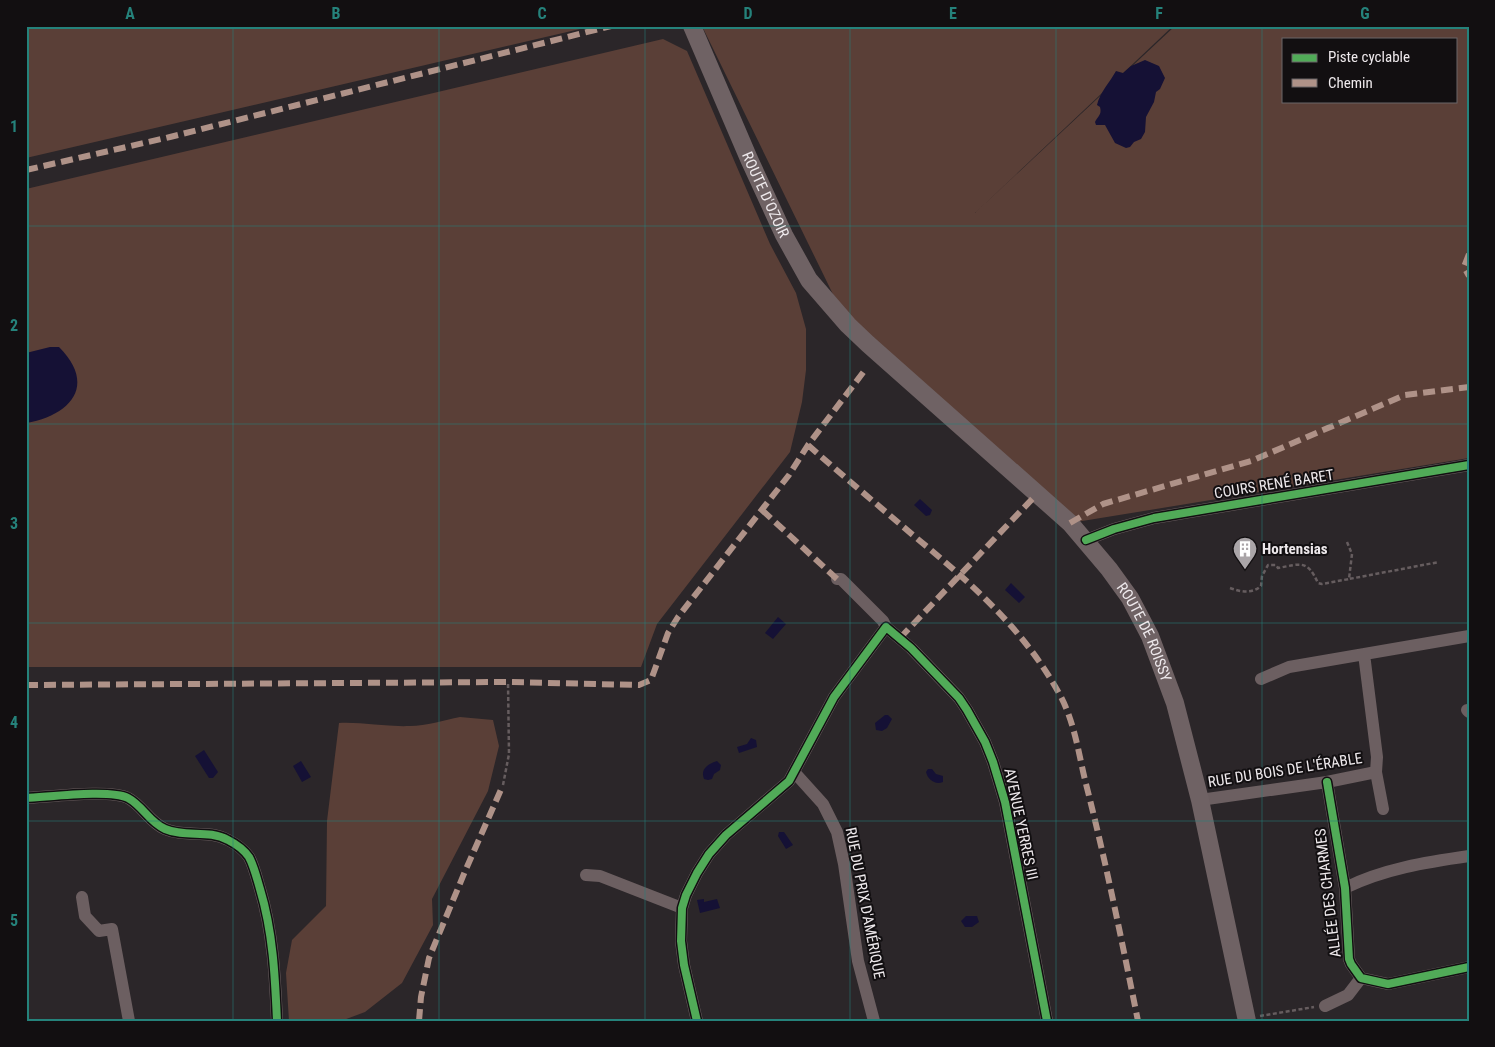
<svg xmlns="http://www.w3.org/2000/svg" width="1495" height="1047" viewBox="0 0 1495 1047" font-family="'Roboto Condensed',sans-serif">
<rect width="100%" height="100%" fill="#2b2629"/>
<path fill="#5a3f37" fill-rule="evenodd" d="M26,26H593L26,158Z
M702,26H1173L975,213L1175,26H1469V458L1070,523L848,325ZM1284,39H1456V101H1284Z
M663,39L687,51L770,244L796,293L806,329V370L802,402L790,452L657,624L641,667H26V189Z
M460,717L493,720L499,746L488,791L432,899L433,925L402,983L365,1012L341,1021H289L286,973L292,940L326,906L327,821L339,723C363,722 386,727 410,726C426,726 444,720 460,717Z"/>
<path fill="#151135" d="M1145,60L1159,66L1165,78L1160,89L1156,92L1154,102L1146,117L1145,132L1141,139L1134,142L1130,147L1126,148L1115,143L1105,125H1096L1095,122C1098,116 1102,115 1100,107L1097,105C1100,92 1110,82 1116,71L1123,73L1131,66Z
M50,347H59C97,385 71,415 26,423V353Z
M920,499L932,510L930,515L926,516L914,505Z
M1011,583L1025,597L1019,603L1005,590Z
M778,617L786,624L773,639L765,633Z
M885,715H888L892,719L887,728L882,731L876,730L875,723Z
M751,738L756,740L757,747L739,753L737,747L747,744Z
M204,750L218,772L213,778H209L195,756Z
M301,761L311,777L302,782L293,766Z
M717,761L721,765L720,770L714,774L712,779L708,780L704,779C700,769 708,764 717,761Z
M928,769H932L936,774L943,776V782C935,785 928,780 926,772Z
M779,832H784L793,845L786,849L778,836Z
M704,899V902L717,899L720,908L700,913L697,900Z
M966,916H977L979,922L972,927H965L961,921Z"/>
<g fill="none" stroke-linecap="round" stroke-linejoin="round">
<path stroke="#665d5f" stroke-width="2.5" stroke-dasharray="4 2.5" stroke-linecap="butt" d="M1347,542L1352,554L1349,579L1439,562
M1230,588C1241,592 1252,594 1261,586L1262,576L1268,565H1276L1278,568C1301,564 1307,559 1318,583L1322,584L1349,579
M503,785L509,754L508,682
M1260,1016L1314,1007"/>
<path stroke="#6c5f61" stroke-width="12" d="M1086,540L1114,529L1154,518L1469,465
M837,579H841L883,621L886,627
M1364,654L1377,757L1376,772L1383,809
M1261,679L1289,667L1469,636
M1467,710L1469,712
M795,773L823,804L837,832L844,864L858,961L874,1021
M1327,782L1345,888L1349,959L1351,964L1361,978L1388,984L1469,967
M26,798C49,797 110,789 128,798C143,806 149,822 165,829C186,838 208,829 228,840C236,844 244,850 249,857C254,866 257,879 260,889C273,932 275,976 277,1021
M1200,800L1327,782L1376,772
M586,875L600,876L682,908
M1345,888C1383,869 1427,862 1469,856
M82,897L85,916L99,931L112,929L129,1021
M1325,1006L1348,995L1361,978
M697,1021L684,965L681,941L682,908L686,895L697,873L709,854L726,835L789,781L834,697L886,627L911,648L959,698L967,710L985,742L993,762L1005,802L1047,1021"/>
<path stroke="#6f6264" stroke-width="18" id="s1" d="M692,26L749,159L784,235L809,280L848,325L868,344L1070,523L1109,569L1130,598L1150,636L1175,703L1200,800L1247,1021"/>
<path stroke="#af9288" stroke-width="6" stroke-dasharray="12 6" stroke-linecap="butt" d="M26,170L170,137L611,26
M1469,254L1464,267L1469,276
M808,445C843,476 879,506 914,536C971,583 1026,631 1061,697C1075,724 1079,756 1086,784C1106,862 1122,942 1138,1021
M762,510L837,579
M1070,523L1103,504L1251,461L1405,395L1469,387
M900,638L1036,495
M26,685L508,682L639,685L651,680L668,633L678,617L789,475L808,445L865,370
M419,1021L421,997L429,958L466,869L503,785"/>
<defs>
<path id="cycleway" d="M1086,540L1114,529L1154,518L1469,465
M1327,782L1345,888L1349,959L1351,964L1361,978L1388,984L1469,967
M26,798C49,797 110,789 128,798C143,806 149,822 165,829C186,838 208,829 228,840C236,844 244,850 249,857C254,866 257,879 260,889C273,932 275,976 277,1021
M697,1021L684,965L681,941L682,908L686,895L697,873L709,854L726,835L789,781L834,697L886,627L911,648L959,698L967,710L985,742L993,762L1005,802L1047,1021"/>
</defs>
<use href="#cycleway" stroke="#120f11" stroke-width="11"/>
<use href="#cycleway" stroke="#51ab58" stroke-width="8"/>
</g>
<path fill="none" stroke="#25827b" stroke-width="1" stroke-opacity="0.55" d="M233,26V1021M439,26V1021M645,26V1021M850,26V1021M1056,26V1021M1262,26V1021M26,226H1469M26,424H1469M26,623H1469M26,821H1469"/>
<defs>
<symbol id="building-pin" viewBox="-11 -11 22 30"><path d="M0 17L-7.5 6A9.5 9.5 0 1 1 7.5 6Z" fill="#aaa5a8" stroke="#120f11"/><path d="M-4-6H4V6H1V3H-1V6H-4ZM-2.5-4.3h1.7v1.8h-1.7ZM.8-4.3h1.7v1.8H.8ZM-2.5-1h1.7V.8h-1.7ZM.8-1h1.7V.8H.8Z" fill="#fff"/></symbol>
</defs>
<g fill-rule="evenodd">
<use href="#building-pin" x="1231" y="535" width="28" height="38"/>
</g>
<g text-anchor="middle" stroke-width="4" stroke-linejoin="round" paint-order="stroke">
<g font-size="15" fill="#eee9ec" stroke="#120f11">
<text dy="5" stroke="none"><textPath href="#s1" startOffset="184">ROUTE D'OZOIR</textPath></text>
<text transform="translate(1274 484) rotate(-9)" y="5">COURS RENÉ BARET</text>
<text dy="5" stroke="none"><textPath href="#s1" startOffset="770">ROUTE DE ROISSY</textPath></text>
<text transform="translate(1285 770) rotate(-9)" y="5">RUE DU BOIS DE L'ÉRABLE</text>
<text transform="translate(1021 824) rotate(78)" y="5">AVENUE YERRES III</text>
<text transform="translate(1328 893) rotate(-97)" y="5">ALLÉE DES CHARMES</text>
<text transform="translate(865 903) rotate(79)" y="5">RUE DU PRIX D'AMÉRIQUE</text>
</g>
<g font-size="15" font-weight="bold" fill="#eee9ec" stroke="#120f11" text-anchor="start">
<text x="1262" y="554">Hortensias</text>
</g>
</g>
<rect width="1495" height="1047" fill="none" stroke="#120f11" stroke-width="55"/>
<rect x="1282" y="38" width="175" height="65" fill="#120f11" stroke="#6a6669"/>
<rect x="1292" y="54" width="25" height="8" fill="#51ab58" stroke="#6a6669"/>
<text x="1328" y="62" font-size="15" fill="#eee9ec">Piste cyclable</text>
<rect x="1292" y="79" width="25" height="8" fill="#af9288" stroke="#6a6669"/>
<text x="1328" y="88" font-size="15" fill="#eee9ec">Chemin</text>
<rect x="28" y="28" width="1440" height="992" fill="none" stroke="#25827b" stroke-width="2"/>
<g font-size="16" text-anchor="middle" font-weight="bold" fill="#25827b">
<text x="130" y="19">A</text>
<text x="336" y="19">B</text>
<text x="542" y="19">C</text>
<text x="748" y="19">D</text>
<text x="953" y="19">E</text>
<text x="1159" y="19">F</text>
<text x="1365" y="19">G</text>
<text x="14" y="132">1</text>
<text x="14" y="331">2</text>
<text x="14" y="529">3</text>
<text x="14" y="728">4</text>
<text x="14" y="926">5</text>
</g>
</svg>
